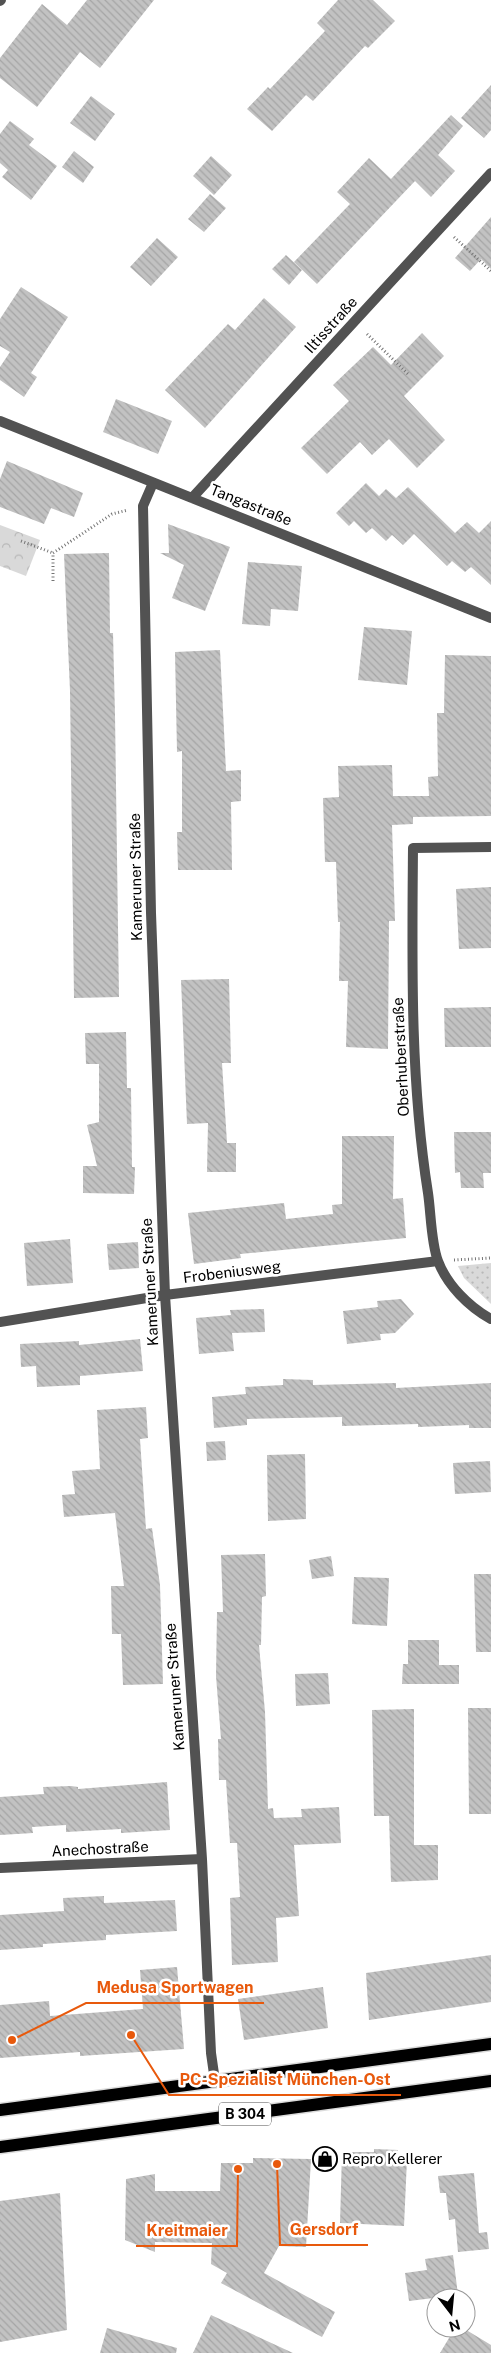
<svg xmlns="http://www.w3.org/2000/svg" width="491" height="2353" viewBox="0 0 491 2353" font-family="'Public Sans',sans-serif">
<defs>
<pattern id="grass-dots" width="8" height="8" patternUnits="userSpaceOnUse" patternTransform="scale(1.25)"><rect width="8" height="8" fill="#d9d9d9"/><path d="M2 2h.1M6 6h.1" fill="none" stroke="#b8b8b8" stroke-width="1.8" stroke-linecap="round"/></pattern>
<pattern id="park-crowns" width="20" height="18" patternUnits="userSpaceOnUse" patternTransform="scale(1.25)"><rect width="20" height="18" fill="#d9d9d9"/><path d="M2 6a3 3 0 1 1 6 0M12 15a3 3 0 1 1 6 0" fill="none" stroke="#b8b8b8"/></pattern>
<pattern id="building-back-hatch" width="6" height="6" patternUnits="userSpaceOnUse" patternTransform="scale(1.25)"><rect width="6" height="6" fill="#c2c2c2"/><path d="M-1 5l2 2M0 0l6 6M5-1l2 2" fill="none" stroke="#a5a5a5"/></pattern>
</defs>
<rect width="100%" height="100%" fill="#fff"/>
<path fill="url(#grass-dots)" d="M491,1263V1304L464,1278L458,1266Z"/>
<path fill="url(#park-crowns)" d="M0,525L40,540L26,576L0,566Z"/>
<path fill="url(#building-back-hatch)" d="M87,0H154L100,68L80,52L37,107L0,78V58L42,4L67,25Z
M338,0H373L395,21L368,48L365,46L313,101L306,95L272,131L247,109L268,87L270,89L325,31L317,23Z
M491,85V130L484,138L461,118Z
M91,96L115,114L95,141L70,123Z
M451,115L463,126L438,155L455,171L431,197L415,181L317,284L294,262L350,204L337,192L369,158L391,179Z
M10,121L34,139L29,145L57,166L31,200L2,177L8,170L0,163V134Z
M74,151L94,167L83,183L62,167Z
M211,156L232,175L214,195L193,176Z
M210,194L226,208L204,232L188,219Z
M491,217V269L481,259L470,271L455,258Z
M157,238L178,257L151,286L130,267Z
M286,255L302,270L289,285L272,269Z
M21,287L68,317L31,373L37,377L24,397L0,380V367L10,352L0,346V319Z
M264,298L296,327L205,428L165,390L228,324L235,330Z
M422,333L444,356L404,396L445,440L417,468L389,439L372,455L360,442L327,474L301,448L349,401L333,385L373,347L391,365Z
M116,399L172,421L158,454L103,432Z
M7,461L83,493L74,517L51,508L44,524L0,507V479Z
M366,483L379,496L386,489L396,498L408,487L455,533L467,522L479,533L491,521V585L471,567L465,572L452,561L447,566L414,534L403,545L392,535L386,541L372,528L366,533L354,521L349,526L336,513Z
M168,524L230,547L205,611L172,598L184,565L160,553H169Z
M109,553L110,633H113L115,715L119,997L74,998L70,691L64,554Z
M248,562L302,566L298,611L271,609L270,626L242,624Z
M364,627L412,631L407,685L358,680Z
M220,650L226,771L241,770V801L231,802L232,870H178L177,832H182V751L177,752L175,652Z
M445,655L491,656V816L413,817V824L392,825L395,921H389L388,1049L346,1047L348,981H339L340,922H338L336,862H325L323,798L339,797L338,766L392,765L393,796H429L428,777L438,776L437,713H444Z
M491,887V948L459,949L456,889Z
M229,979L231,1063H222L227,1143H236V1172H207L208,1123L187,1124L181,980Z
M491,1007V1047H445L444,1008Z
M126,1032L127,1088H131L132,1167H135L134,1194L83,1193V1166H97L87,1125L99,1122V1064H86L85,1033Z
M454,1132H491V1173H483L484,1188H461L460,1172L455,1173Z
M342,1136H394L393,1199L403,1198L406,1238L240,1254L241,1258L194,1264L188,1213L284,1203L286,1219L333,1214L332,1205L342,1204Z
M70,1239L73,1283L27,1286L24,1243Z
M138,1242L139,1268L109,1270L107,1244Z
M401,1299L414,1314L395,1333L380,1334L381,1340L347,1344L343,1311L378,1307L377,1301Z
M264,1309L265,1332L232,1333L234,1351L199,1354L196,1318L231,1315L230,1310Z
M140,1339L143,1371L80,1376V1385L37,1387L36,1366L21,1367L20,1344L79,1341V1345Z
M283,1379L313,1380V1385L396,1383V1388L491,1383V1428H469V1425L418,1427V1424L342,1426V1417L247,1419V1425L214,1428L212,1397L246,1394L245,1387L283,1385Z
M146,1407L148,1438L140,1439L146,1529L152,1528L160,1585L163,1684L123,1685L121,1634H112L111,1586H124L115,1513L64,1517L62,1495L75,1494L72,1471L100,1469L97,1410Z
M225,1441L226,1460L207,1461L206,1442Z
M305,1454L306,1519L268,1521L267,1455Z
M490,1461L491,1492L455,1494L453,1463Z
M265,1554L266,1596L262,1597L261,1645H259L265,1712L268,1809L273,1808L274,1818L302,1817L301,1809L339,1807L341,1843L294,1845L299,1916L276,1918L278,1962L232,1965L230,1898L240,1897L237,1843H230L226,1780H219L218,1739H221L216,1676L217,1612H223L221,1555Z
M331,1556L334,1576L312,1579L309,1560Z
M474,1574H491V1652H476Z
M354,1577L389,1578L387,1626L352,1624Z
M408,1640H439V1665H459V1684H402L403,1664H408Z
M328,1673L330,1704L296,1706L295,1674Z
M468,1708H491V1814H469Z
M414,1709V1845H438V1880L391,1882L389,1816H374L372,1710Z
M167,1782L170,1830L121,1833V1829L66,1832V1825L32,1827L33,1833L0,1835V1797L44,1794L43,1787L71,1786L78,1787V1789Z
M104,1896V1903L175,1900L177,1931L106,1935V1940L43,1944V1947L0,1950V1915L64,1911L63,1898Z
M491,1955V2002L369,2020L366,1973Z
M177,1967L184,2049L80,2056V2052L0,2058V2005L49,2001L50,2016L143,2009L140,1970Z
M323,1987L328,2028L244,2040L238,1999Z
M374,2149L398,2150V2158L407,2159L404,2226L340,2223L342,2152H374Z
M253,2158L311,2159L306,2247L279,2246L264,2273L335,2312L322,2337L221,2283L227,2273L211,2264L212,2243L155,2242V2252L125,2240L126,2179L155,2174V2191H220L221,2163H253Z
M474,2173L479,2233L487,2232L489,2249L458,2252L455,2219L449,2220L446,2193H440L438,2176Z
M60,2193L67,2330L0,2342V2201Z
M453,2255L458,2295L409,2301L405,2273L427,2270L425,2259Z
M211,2315L293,2353H193Z
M107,2328L177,2348L176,2353H100Z
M455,2328H463L491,2345V2353H440Z"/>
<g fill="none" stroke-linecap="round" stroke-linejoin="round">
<defs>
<path id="primary" d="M0,2110L491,2044
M0,2147L491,2081"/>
</defs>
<use href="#primary" stroke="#dbdbdb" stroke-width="15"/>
<path stroke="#747474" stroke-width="3" stroke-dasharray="1 2.5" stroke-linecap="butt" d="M454,237L491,271
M367,334L408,374
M21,541L53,553
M53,581V553L112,514L128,510
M454,1260L491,1258"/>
<path stroke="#525252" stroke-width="10" d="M0,1L1,0
M0,421L491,618
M153,483L143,506L151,913L165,1295L202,1859L211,2053L215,2081
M192,498L491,173
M491,847L413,848C412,963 410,1079 428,1193C431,1213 431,1243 438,1261C447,1285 469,1307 491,1319
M0,1322L165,1295L438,1261
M0,1868L202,1859"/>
<use href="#primary" stroke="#000" stroke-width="12"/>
</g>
<defs>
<symbol id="shop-ring" viewBox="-11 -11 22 22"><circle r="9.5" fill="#fff" stroke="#000" stroke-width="1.5"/><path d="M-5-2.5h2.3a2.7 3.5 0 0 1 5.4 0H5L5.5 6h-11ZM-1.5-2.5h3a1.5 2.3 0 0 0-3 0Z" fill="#000"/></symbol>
</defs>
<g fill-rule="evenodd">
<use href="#shop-ring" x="311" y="2145" width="28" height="28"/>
</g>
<g text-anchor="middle" stroke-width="5" stroke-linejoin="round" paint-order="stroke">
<rect fill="#fff" stroke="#4c4c4c" stroke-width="1" x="219" y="2102.5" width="52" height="23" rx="4"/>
<g font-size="14" font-weight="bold" fill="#000">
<text x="245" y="2119">B 304</text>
</g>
<g font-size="15" fill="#000" stroke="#fff">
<text transform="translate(331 325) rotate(-48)" y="5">Iltisstraße</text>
<text transform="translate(251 505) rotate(22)" y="5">Tangastraße</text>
<text transform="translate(136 877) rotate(-91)" y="5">Kameruner Straße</text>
<text transform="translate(401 1057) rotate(-93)" y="5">Oberhuberstraße</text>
<text transform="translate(232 1272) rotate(-7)" y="5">Frobeniusweg</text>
<text transform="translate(150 1282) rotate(-93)" y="5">Kameruner Straße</text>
<text transform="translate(175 1687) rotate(-94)" y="5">Kameruner Straße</text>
<text transform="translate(100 1849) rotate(-3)" y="5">Anechostraße</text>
</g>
<g font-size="15" fill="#000" stroke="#fff" text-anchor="start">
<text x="342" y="2164">Repro Kellerer</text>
</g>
</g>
<path fill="none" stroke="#e8590c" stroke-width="2" d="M12 2040L86 2003H264M131 2035L169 2095H401M277 2164L280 2245H368M238 2169L237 2246H136"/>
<g fill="#e8590c" stroke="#fff" stroke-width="2">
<circle cx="12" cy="2040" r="5"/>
<circle cx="131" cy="2035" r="5"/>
<circle cx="277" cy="2164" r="5"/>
<circle cx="238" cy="2169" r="5"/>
</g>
<g font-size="16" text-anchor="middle" font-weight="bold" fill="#e8590c" stroke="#fff" stroke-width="5" stroke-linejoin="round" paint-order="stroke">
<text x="175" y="1993">Medusa Sportwagen</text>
<text x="285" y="2085">PC-Spezialist München-Ost</text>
<text x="324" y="2235">Gersdorf</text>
<text x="187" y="2236">Kreitmaier</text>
</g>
<g transform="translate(451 2313) rotate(164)"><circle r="24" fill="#ffffff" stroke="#999999"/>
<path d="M0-4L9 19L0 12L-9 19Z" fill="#000000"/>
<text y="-8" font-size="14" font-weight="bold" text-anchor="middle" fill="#000000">N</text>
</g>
</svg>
